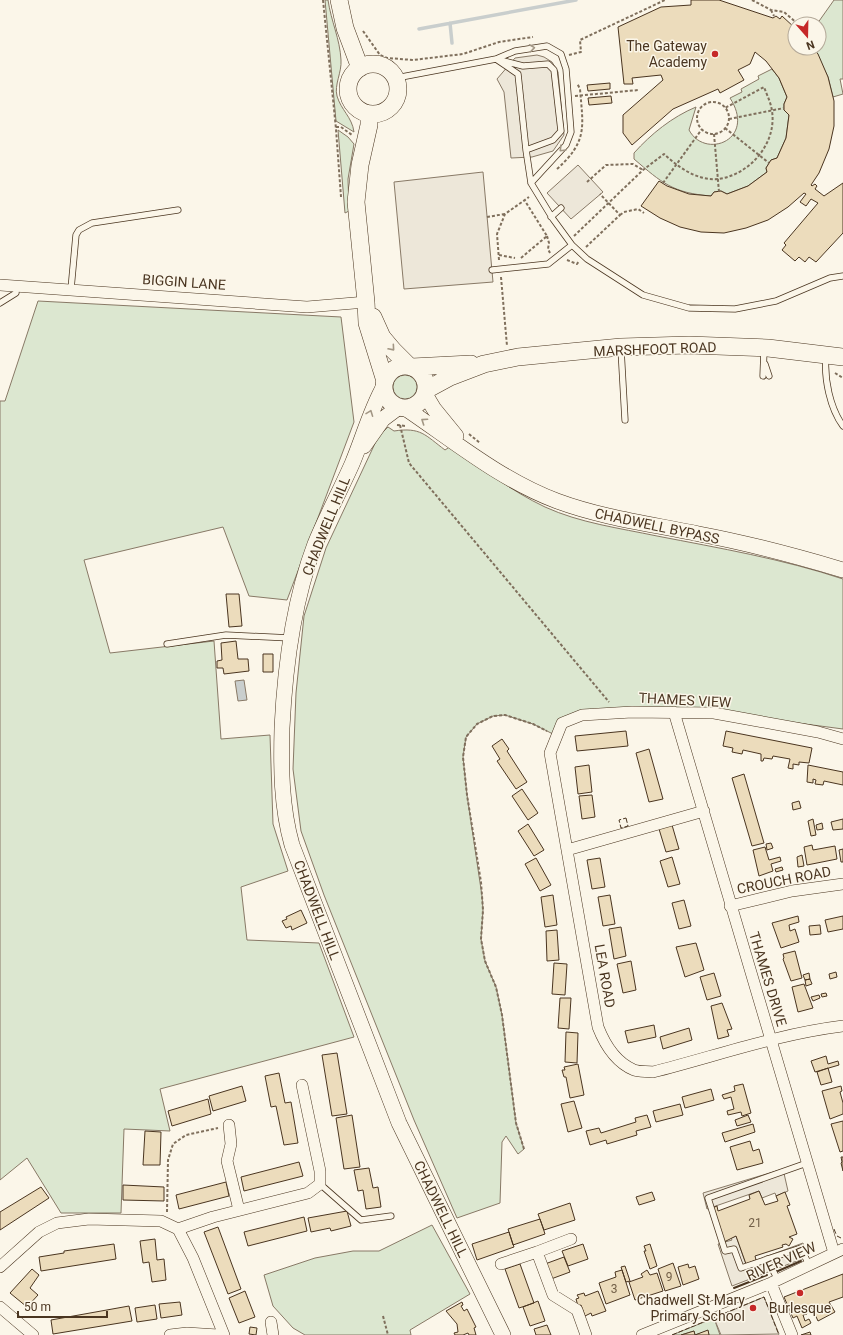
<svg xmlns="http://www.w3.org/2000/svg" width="843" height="1335" viewBox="0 0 843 1335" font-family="Roboto,sans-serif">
<rect width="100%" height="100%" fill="#fbf6e9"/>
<path fill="#dce7d0" stroke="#887966" d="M325,0H328C331,21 340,39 341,60C342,72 334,85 337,96C341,110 352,117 354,132L336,121Z
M834,0H843V79H840L843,94L833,97L828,77L813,48H819V24H817Z
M772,69L779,78L787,97L784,104V110L789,115L786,138L777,158L771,160L766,168L767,172L748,186L727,194L721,191L714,192L711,196C673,193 662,183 634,159V153C651,134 672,117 696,107L689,130C705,160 757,140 730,98L742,92L741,89L759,79L758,76Z
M338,130L348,137L354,144L348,179L349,211L345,213Z
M38,301L341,317L354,422L287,600L249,596L223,527L84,560L110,653L214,641L221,739L270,735L273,824L288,871L241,887L247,940L319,943L354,1037L160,1089L170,1131L124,1129L121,1213H61L27,1158L0,1180V401H5Z
M393 387a12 12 0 1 1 24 0a12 12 0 1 1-24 0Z
M388,427L394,431C421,427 425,435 445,450L451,446C482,468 511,491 545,507C580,523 619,528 657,536C719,548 783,559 843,579V729L767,719L632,712L562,723L557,736L533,724L505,715L493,716L477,724L466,737L463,757L467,795L482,896L483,910L481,939L485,961L496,987L502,1015L516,1123L524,1149L518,1154L506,1136L502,1142L500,1203L457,1218L414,1120L324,895L301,831L293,769L296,693L304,616L326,548L378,437Z
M432,1225L470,1294L410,1330L411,1335H305L293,1328L273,1306L264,1275L315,1258L353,1251H379Z
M714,1318L720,1335H709L708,1331L695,1335L694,1331L681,1335H672Z"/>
<path fill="#ede7d9" stroke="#887966" d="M537,55L544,57L552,62L558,72L564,135L553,151L532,157L511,158L504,92L497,79L515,58Z
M578,165L603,192L571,219L547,193Z
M483,172L493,282L404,289L394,182Z
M783,1169L788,1191L776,1196L775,1193L762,1198L759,1191L707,1209L703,1193Z
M736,1236L746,1264L803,1243L807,1257L732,1286L718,1244L732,1240L731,1238Z
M764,1297L779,1334L721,1335L714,1318Z"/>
<path fill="#c9cecd" stroke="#887966" d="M244,680L247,700L238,701L235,681Z"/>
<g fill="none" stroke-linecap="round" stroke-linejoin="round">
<path stroke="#c9cecd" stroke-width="3.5" d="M450,23L452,43
M419,29L576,0"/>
</g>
<path fill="#ecdcbc" stroke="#4a3520" d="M691,0H719L773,18L776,16L780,19L782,16L795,28V48H813L818,54L828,77L834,101V126L829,149L819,173L811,185L812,186L815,184L817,186L815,189L824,196L843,183V233L816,262L809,257L805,262L799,257L795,261L782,250L786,245L784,243L818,203L811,199L806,206L800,202L806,194L804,193L788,207L768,220L746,228L724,233L701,232L680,227L660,218L641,206L659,181L667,186L689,194L711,196L714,192L721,191L727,194L748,186L767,172L766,168L771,160L777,158L786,138L789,115L784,110V104L787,97L779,78L766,61L755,52L750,64L738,70L744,80L720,93L718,89L673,109L632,145L623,133V115L663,80L661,75L632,78L633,84H624L618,27L661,7L691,5Z
M610,83V89L588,91L587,85Z
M611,96L612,103L589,105L588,98Z
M226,594H239L242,626L229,627Z
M236,641L238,659H248L249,671L224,674L223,668H217V661L222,660L221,643Z
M263,654H273V672H263Z
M626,731L628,746L577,751L575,736Z
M726,731L812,748L809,763L799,762V765L793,764V769L788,768L790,759L773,756L772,759L764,758L763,761H761V754L743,750L742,754L732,752L733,748L723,746Z
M502,739L509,749L507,751L527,782L516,789L497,761L500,759L492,746Z
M649,749L663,799L649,802L636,753Z
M589,765L592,792L578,794L575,767Z
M808,765L843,772V785L824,781L823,785L815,784L816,780L813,779V783L807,782Z
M744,774L764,843L752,846L732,778Z
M522,789L538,813L528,820L512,796Z
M592,795L595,817L582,819L579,796Z
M799,801L801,808L793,810L792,803Z
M813,819L816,835L811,836L808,821Z
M843,819V829L833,830L831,822Z
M822,823L823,829L817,830L816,825Z
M528,824L544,850L534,856L518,831Z
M672,825L679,849L666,852L659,829Z
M771,843L773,848L767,850L766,844Z
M812,845L813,850L835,846L837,859L807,865L804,847Z
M765,847L769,860L780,857L781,861L771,864L773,871L759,876L753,850Z
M843,849V862H841L839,850Z
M802,855L804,866L798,867L797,857Z
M672,857L680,884L668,887L660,861Z
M536,858L551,885L540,891L525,864Z
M600,858L605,887L592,889L587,860Z
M782,867L783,870L776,872L775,869Z
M553,895L557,925L545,927L541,897Z
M610,895L615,924L603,926L598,897Z
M684,900L691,926L679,929L672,903Z
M301,910L307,923L292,930L291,926L286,928L282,921L287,919L286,917Z
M798,916L799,922L789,925L790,931L795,929L799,942L781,948L772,923Z
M843,916V929L828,932L825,920Z
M820,925L821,934L810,935L809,926Z
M621,927L626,956L614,959L609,929Z
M557,930L559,960L547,961L546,931Z
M696,943L704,970L685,977L676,947Z
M795,951L802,978L791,981L783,959L784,958L783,954Z
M631,961L636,990L623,993L617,964Z
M554,963L567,964L565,995L552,994Z
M836,972L837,977L830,979L829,974Z
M714,973L721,996L707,1000L700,977Z
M809,973L810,979L805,980L803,975Z
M810,979L812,984L806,986L805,980Z
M804,984L813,1008L798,1012L792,987Z
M826,993L827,996L822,997L821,994Z
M819,995L820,998L813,1001L811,997Z
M560,998H571L569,1029L558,1028Z
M722,1003L732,1029L727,1030L729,1036L718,1039L711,1006Z
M654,1025L656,1037L628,1043L625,1031Z
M689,1028L692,1040L663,1049L660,1037Z
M566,1032L578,1033L577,1063L565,1062Z
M337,1053L347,1114L332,1116L322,1055Z
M826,1056L828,1064L838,1061L839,1065L815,1072L811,1061Z
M578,1064L584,1095L570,1098L566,1077H564L562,1070H565L564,1067Z
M828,1068L832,1082L821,1085L817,1072Z
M279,1073L285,1103L291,1102L298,1143L284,1145L276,1106L271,1107L265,1076Z
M743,1084L751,1113L742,1116L741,1112L728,1115L727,1111L734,1109L731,1097L724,1099L722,1095L735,1091L734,1086Z
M242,1086L246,1101L213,1111L209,1096Z
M841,1086L842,1091L840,1092L843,1103V1114L830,1119L822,1091Z
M711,1089L714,1100L685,1108L682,1097Z
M208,1099L211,1114L172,1126L168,1111Z
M574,1101L582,1128L568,1132L561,1104Z
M680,1104L683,1115L656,1122L653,1111Z
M352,1115L360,1167L344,1169L336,1118Z
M647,1115L651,1127L636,1131L637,1135L607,1144L606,1140L590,1145L586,1131L599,1128L601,1133L636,1122L635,1118Z
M748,1115L751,1122L737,1126L735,1120Z
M843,1121V1151L840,1152L831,1124Z
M753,1124L755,1132L725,1142L722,1133Z
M145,1131L161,1132L160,1165H143Z
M750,1141L753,1151L759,1149L763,1163L737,1170L730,1147Z
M841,1157H843V1171L841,1163L842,1162Z
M299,1162L303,1176L244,1191L241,1177Z
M369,1168L373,1188L378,1187L381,1207L366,1209L363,1190L358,1191L354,1170Z
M226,1182L229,1196L179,1209L176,1195Z
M123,1185L164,1187V1201L123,1200Z
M41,1187L49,1198L0,1230V1212Z
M759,1191L765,1205L778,1201L776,1196L785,1192L790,1205L787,1206L797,1234L789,1237L793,1239L789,1246L786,1244L782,1245L783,1247L755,1256L756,1260L746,1264L736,1236L724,1242L712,1208L717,1206L718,1211L750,1199L749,1195Z
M652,1192L655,1200L639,1205L636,1197Z
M570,1203L575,1220L544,1230L538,1214Z
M347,1211L351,1226L331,1231L330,1228L311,1232L308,1218Z
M304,1217L307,1231L248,1246L244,1232Z
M540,1219L545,1234L513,1245L508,1229Z
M218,1227L241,1289L228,1294L204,1232Z
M509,1232L514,1247L477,1260L472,1244Z
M155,1239L157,1260L164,1259L166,1280L152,1282L149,1262L143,1263L140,1241Z
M114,1244L116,1259L41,1271L39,1257L64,1253V1251Z
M583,1244L588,1259L568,1266L562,1251Z
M650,1244L657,1266L650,1269L644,1251H646L644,1246Z
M564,1257L570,1272L551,1279L545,1264Z
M673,1263L681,1286L665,1291L658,1269Z
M520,1264L534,1303L519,1308L505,1269Z
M688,1264L689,1268L695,1266L699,1279L683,1285L678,1267Z
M625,1266L630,1281L626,1282L621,1267Z
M32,1269L39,1275L30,1288L38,1295L27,1307L10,1293Z
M622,1270L630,1295L606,1304L599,1283L616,1277L615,1272Z
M647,1270L650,1275L657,1273L663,1291L635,1300L629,1282L643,1277L641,1274Z
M843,1274V1297L829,1302L835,1312L818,1321L812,1308L805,1311L807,1314L803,1315L805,1321L809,1319L811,1323L802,1328L797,1316L793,1318L784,1297Z
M245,1291L255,1317L239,1323L229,1298Z
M598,1291L606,1311L592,1316L591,1313L585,1316L581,1305L578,1306L576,1299L579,1298L577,1295L584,1293L585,1296Z
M538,1301L545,1321L530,1326L523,1307Z
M180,1302L182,1315L161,1318L159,1304Z
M462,1302L463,1305L461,1306L464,1311L467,1309L476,1327L474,1328L476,1335H469L468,1333L463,1335H455L454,1333L458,1332L457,1324L446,1311Z
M155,1305L157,1319L137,1322L135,1308Z
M129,1306L132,1321L53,1334L51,1320Z
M547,1325L551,1335H536L534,1329Z
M250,1327L257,1328L256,1335L249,1334Z
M708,1330L709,1335H681L694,1331L695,1335Z
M810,1332L811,1335H801Z"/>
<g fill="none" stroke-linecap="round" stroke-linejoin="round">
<defs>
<path id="lane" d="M496,59L523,66L548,64L554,70L561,131L553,140L526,150L518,74Z
M396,78L496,59L515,51L547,46L561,54L566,69L571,132L566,145L531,183
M526,150L531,183L553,219L572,245L587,259L643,295L689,308L735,309L776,301L830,278L843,276
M551,217L561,208
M492,270L548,264L572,245
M71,289L76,235L79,230L92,223L178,210
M0,303L16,293V286
M621,349L625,420
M826,357C824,379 830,408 843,426
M765,364L769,376
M763,376L764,350
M167,644L226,635L290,638
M807,1163L708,1198L725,1251L734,1249L741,1268L801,1248L809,1265
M320,1184L361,1220L391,1216
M767,1259L778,1280"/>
<path id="street" d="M0,285L307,307L366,302
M674,712L834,1253
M843,739L818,732L714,713L632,712L582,715L562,723L550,753L598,1027C605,1045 615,1062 634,1070C639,1072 647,1071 653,1072C716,1056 778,1034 843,1026
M567,850L704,811
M730,906L792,891L843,884
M229,1125L231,1144L227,1161L239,1210
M178,1229L213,1217L308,1193L320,1184V1171L302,1085
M537,1252L571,1239
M501,1264L537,1252L553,1295L577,1310L586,1335
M0,1267L39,1232L57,1223L89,1219L161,1221L178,1229L193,1258L224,1335
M771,1283L792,1335
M0,1307L33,1335
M271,1322L273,1335
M170,1335L187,1333L218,1335
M642,1335L771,1283L843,1249"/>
<path id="secondary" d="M384,386C370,411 363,438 352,464C340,491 326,517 315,544C293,602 285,665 282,728C281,767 281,806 292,845L399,1123L503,1335
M425,394L434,409L456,436
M405,408C454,441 501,480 557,501C603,518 651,524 699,534C747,543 796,556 843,570
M364,446L383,419L399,407"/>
<path id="primary" d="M339,0L345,28L360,68
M348 89a25 25 0 1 1 50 0a25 25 0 1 1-50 0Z
M369,114V125L360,165L356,202L366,302L367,323L385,381
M373,317L382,337L393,350L409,366
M384 387a21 21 0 1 1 42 0a21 21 0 1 1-42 0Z
M412,367L471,364
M426,390L450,377L484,364L518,357L621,347L689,345L768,348L843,357"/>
</defs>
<use href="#lane" stroke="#4a3520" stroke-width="7"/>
<use href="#street" stroke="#4a3520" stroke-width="12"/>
<use href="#secondary" stroke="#4a3520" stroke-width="16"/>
<use href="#primary" stroke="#4a3520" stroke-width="18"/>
<path stroke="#7f6f5c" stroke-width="2" stroke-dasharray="3 2" stroke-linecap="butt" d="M323,0L336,129L341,197
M752,0L771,10L784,12L798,24
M771,10L774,16
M363,31L380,55L387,58L413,60L463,54L499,42L533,37
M569,55L581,52L580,40L665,0
M575,96L639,90
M697 118a16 16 0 1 1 32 0a16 16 0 1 1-32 0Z
M729,119L784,108
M336,127H341L352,135
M725,128L769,163
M714,134L719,192
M557,169C588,141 583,127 580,89L577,83
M587,182L606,165L633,164L643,170
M663,183L702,129
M620,215L624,212L638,209L644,213
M487,217L505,214
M547,236L549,243L548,249L550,253
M574,236L643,170L664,154C678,167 697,181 718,179C750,175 777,143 772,111C771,103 767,95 764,87L725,108
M586,247L620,215L600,194
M499,255L515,258
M521,258L547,236L525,201
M499,260L497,234L505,214L529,197
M567,260L577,264L579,261
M501,277L507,346
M835,373L843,378
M397,425L406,426
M400,425L409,463L609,702
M469,434L480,443
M524,1149L516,1123L502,1015L496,987L485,961L481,939L483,910L481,882L467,795L463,757L466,737L477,724L493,716L505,715L533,724L547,731
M167,1212L168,1160L173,1144L186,1135L218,1128
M383,1316L388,1335"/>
<use href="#lane" stroke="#fbf6e9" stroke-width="5.5"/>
<use href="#street" stroke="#fbf6e9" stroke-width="11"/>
<use href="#secondary" stroke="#fbf6e9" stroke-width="15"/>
<use href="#primary" stroke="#fbf6e9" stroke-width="17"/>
<path stroke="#4a3520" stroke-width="1" stroke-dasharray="5 2" stroke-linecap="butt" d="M626,818L628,826L621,828L619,820Z
M834,1229L836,1234
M837,1236L841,1238
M672,1335L764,1297L779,1335"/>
<path stroke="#4a3520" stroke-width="2" d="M778,1271L801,1261
M734,1288L767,1275"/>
</g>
<defs><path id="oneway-chevron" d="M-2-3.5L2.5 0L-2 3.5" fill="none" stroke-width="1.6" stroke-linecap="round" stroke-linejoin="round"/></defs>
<g stroke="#a29684">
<use href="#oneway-chevron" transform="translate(532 48) rotate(-8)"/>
<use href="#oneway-chevron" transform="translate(562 149) rotate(135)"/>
<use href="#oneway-chevron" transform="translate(392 348) rotate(49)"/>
<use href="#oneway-chevron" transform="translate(370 413) rotate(-69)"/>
<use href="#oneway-chevron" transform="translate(424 421) rotate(-146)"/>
</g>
<g fill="#c62828" stroke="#fbf6e9" stroke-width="1.5">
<circle cx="715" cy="54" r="4"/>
<circle cx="800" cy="1293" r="4"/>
<circle cx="753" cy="1308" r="4"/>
</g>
<g text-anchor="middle" stroke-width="3" stroke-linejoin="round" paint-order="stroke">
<g font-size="12" fill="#725f47">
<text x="755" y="1227">21</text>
<text x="669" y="1281">9</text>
<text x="614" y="1293">3</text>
</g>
<g font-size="14" fill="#4a3520" stroke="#fbf6e9" text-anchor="end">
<text x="707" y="51">The Gateway<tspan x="707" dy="16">Academy</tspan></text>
<text x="745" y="1305">Chadwell St Mary<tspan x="745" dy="16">Primary School</tspan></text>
<text x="800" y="1313" text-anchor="middle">Burlesque</text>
</g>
<g font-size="14" fill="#4a3520" stroke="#fbf6e9">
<text transform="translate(184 282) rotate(4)" y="5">BIGGIN LANE</text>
<text transform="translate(655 349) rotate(-2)" y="5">MARSHFOOT ROAD</text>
<text transform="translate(326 526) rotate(-68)" y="5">CHADWELL HILL</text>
<text transform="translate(657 526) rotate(12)" y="5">CHADWELL BYPASS</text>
<text transform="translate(685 700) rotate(3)" y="5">THAMES VIEW</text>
<text transform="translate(784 880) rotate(-11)" y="5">CROUCH ROAD</text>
<text transform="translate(317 910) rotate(69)" y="5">CHADWELL HILL</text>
<text transform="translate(605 976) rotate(80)" y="5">LEA ROAD</text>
<text transform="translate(768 979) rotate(73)" y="5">THAMES DRIVE</text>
<text transform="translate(441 1209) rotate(64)" y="5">CHADWELL HILL</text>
<text transform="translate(781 1261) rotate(-24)" y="5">RIVER VIEW</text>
</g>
</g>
<g transform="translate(807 36) rotate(160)"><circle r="19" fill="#fbf6e9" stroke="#b4a999"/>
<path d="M0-3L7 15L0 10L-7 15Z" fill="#c62828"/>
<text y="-6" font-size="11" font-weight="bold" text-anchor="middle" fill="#4a3520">N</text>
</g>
<path d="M18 1311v6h89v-6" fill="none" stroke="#4a3520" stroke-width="2"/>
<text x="24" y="1311" font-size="12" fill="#4a3520" stroke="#fbf6e9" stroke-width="3" paint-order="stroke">50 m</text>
</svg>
